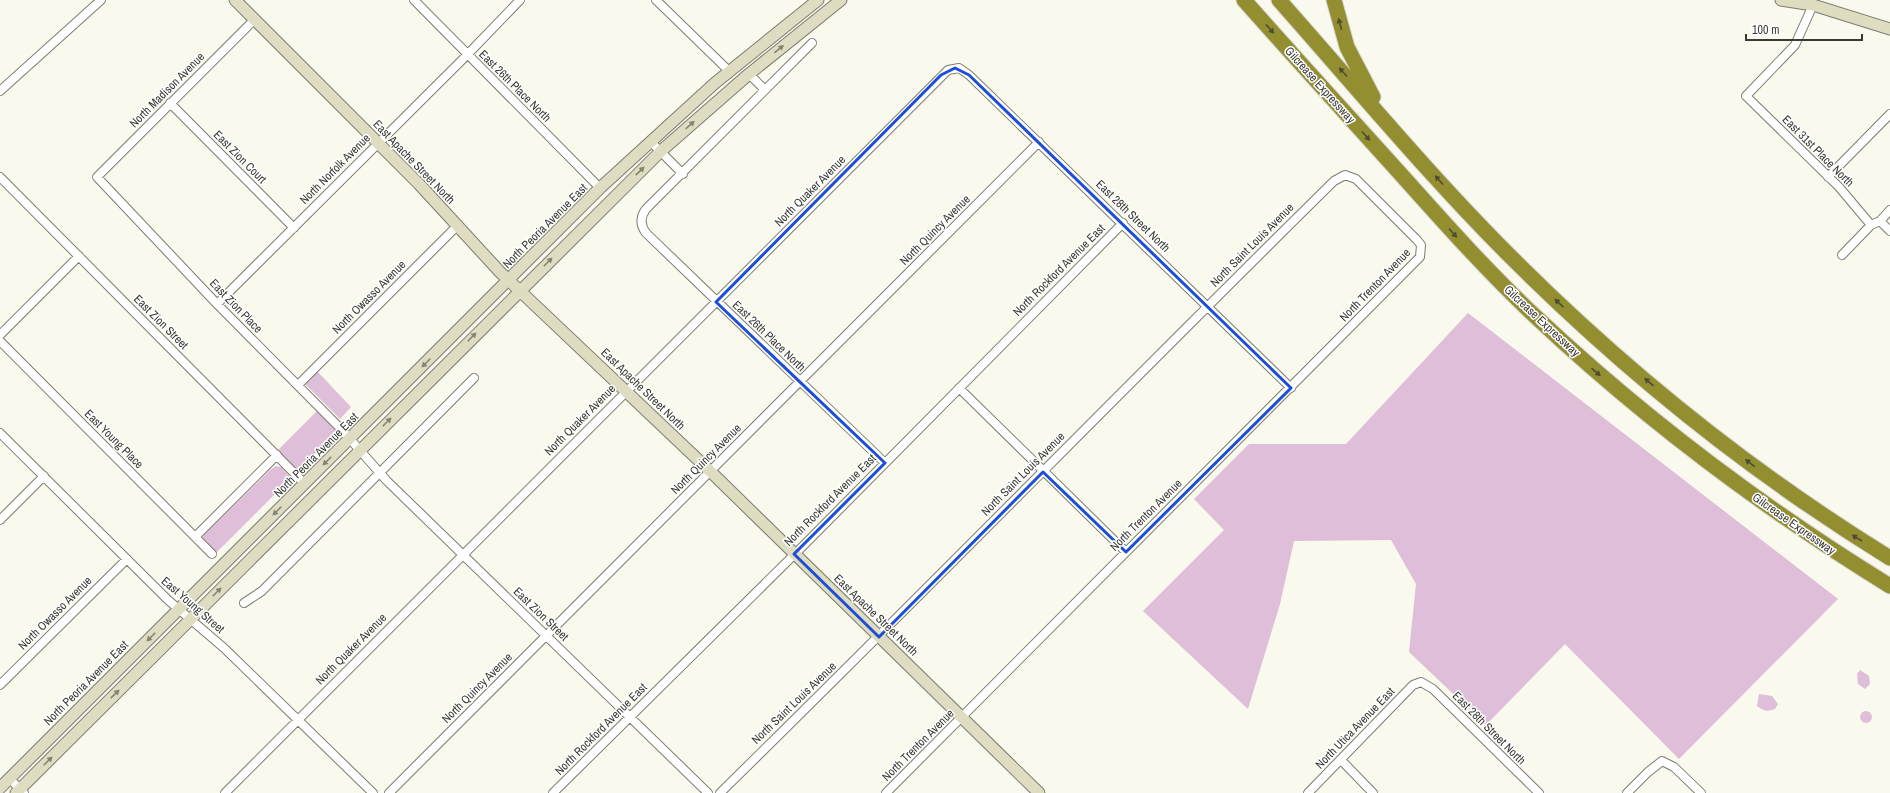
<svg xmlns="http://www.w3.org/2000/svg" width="1890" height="793" viewBox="0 0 1890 793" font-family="'Archivo Narrow',sans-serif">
<rect width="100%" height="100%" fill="#f9f9ed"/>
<path fill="#debed9" d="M1468,313L1838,599L1679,759L1565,644L1486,725L1409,652L1416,584L1391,540L1294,541L1280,604L1248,709L1143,611L1224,530L1194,499L1249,444H1346Z
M317,371L351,407L340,419L305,384Z
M318,410L337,432L298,471L278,450Z
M276,466L281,467L291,478L216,553L203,539V536L271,469Z
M1860,670L1869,676L1870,684L1865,689L1858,684L1857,674Z
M1759,694L1772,696L1778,704L1775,709C1767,712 1764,711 1757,706Z
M1860 717a6 6 0 1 1 12 0a6 6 0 1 1-12 0Z"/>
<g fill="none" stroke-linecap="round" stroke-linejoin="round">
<defs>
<path id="street" d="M414,0L600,188
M656,0L729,71
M1813,5L1795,45L1746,96L1839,187L1871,225
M254,20L97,177L217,304L342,430L387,481L708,793
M812,43L646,209C640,217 640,225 646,233L885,463
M749,74L765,90
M0,91L101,0
M170,103L294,228
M650,141L683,174
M0,177L305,484
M1828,177L1890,114
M1880,221L1890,231
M1842,255L1871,225L1880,221L1890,210
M217,304L467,55L520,0
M0,335L79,256
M0,341L212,554
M298,385L458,225
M959,388L1126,552
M0,433L168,600L224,648L373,793
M0,520L44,476
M195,537L277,455
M244,603L262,591L474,378
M0,685L127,559
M1341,760L1373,793
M9,778L24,793
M225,793L948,70L959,68L969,75L1291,388
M389,793L1039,142
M553,793L804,545L1123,223
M720,793C926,591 1128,384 1334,181L1345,175L1356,179L1417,240L1421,245L1420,257L886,793
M1308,793L1413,685L1421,682L1433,689L1539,793
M1627,793L1648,772L1662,761L1674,767L1701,793"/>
<path id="secondary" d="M235,0L419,184L500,272L711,472L1039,793
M1781,0L1813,5L1890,29
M0,788L600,188L715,83L818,0
M16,793L661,151L749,74L841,0"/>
<path id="highway" d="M1244,0C1297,60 1352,120 1406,180C1448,227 1490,274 1536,317C1645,419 1763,508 1890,586
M1279,0C1357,88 1433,180 1517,263C1630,375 1755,475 1890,558
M1334,0L1347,47L1373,97"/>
</defs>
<use href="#street" stroke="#7c7c71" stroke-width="10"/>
<use href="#secondary" stroke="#7c7c71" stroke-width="13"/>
<use href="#highway" stroke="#d8d8d7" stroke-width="17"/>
<use href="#street" stroke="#fff" stroke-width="8"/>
<use href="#secondary" stroke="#dfddc1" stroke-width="11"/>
<use href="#highway" stroke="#938f30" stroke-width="15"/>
</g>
<defs><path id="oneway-solid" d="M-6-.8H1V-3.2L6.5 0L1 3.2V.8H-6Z"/></defs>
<g fill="#4c4b34">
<use href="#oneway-solid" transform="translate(1340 24) rotate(-105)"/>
<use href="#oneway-solid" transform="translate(1270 29) rotate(48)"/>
<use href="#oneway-solid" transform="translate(1343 72) rotate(-132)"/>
<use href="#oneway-solid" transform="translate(1366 136) rotate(48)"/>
<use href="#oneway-solid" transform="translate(1439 180) rotate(-132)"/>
<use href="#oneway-solid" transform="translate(1453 233) rotate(48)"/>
<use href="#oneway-solid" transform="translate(1559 303) rotate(-137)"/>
<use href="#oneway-solid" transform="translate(1596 372) rotate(41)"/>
<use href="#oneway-solid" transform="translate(1649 382) rotate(-140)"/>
<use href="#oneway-solid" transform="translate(1750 463) rotate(-142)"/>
<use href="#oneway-solid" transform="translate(1857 538) rotate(-148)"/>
</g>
<g fill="#848374">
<use href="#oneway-solid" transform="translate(779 49) rotate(-39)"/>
<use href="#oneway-solid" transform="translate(690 125) rotate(-42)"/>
<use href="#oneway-solid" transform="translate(640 171) rotate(-44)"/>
<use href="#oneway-solid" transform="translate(548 262) rotate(-45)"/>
<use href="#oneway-solid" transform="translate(472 337) rotate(-45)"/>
<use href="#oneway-solid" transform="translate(426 363) rotate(135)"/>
<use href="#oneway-solid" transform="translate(387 422) rotate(-45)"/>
<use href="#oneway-solid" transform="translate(327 461) rotate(135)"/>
<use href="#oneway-solid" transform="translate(277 511) rotate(135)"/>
<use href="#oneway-solid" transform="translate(217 592) rotate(-45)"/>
<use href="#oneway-solid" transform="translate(151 637) rotate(135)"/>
<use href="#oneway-solid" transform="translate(115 694) rotate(-44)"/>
<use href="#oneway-solid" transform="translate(48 761) rotate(-45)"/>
</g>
<path fill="none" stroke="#1d4ed8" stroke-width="3" stroke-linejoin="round" d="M955,68L969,75L1291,388L1126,552L1043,472L879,637L794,554L885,463L716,302L941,75Z"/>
<g text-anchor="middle" stroke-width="3" stroke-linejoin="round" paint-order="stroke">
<g font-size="12" fill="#3a3a35" stroke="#fff">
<text transform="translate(1320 85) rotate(48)" y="4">Gilcrease Expressway</text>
<text transform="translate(515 86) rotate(45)" y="4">East 26th Place North</text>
<text transform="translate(167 90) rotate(-45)" y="4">North Madison Avenue</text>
<text transform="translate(1818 151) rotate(45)" y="4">East 31st Place North</text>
<text transform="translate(240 157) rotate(45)" y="4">East Zion Court</text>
<text transform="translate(414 162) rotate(46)" y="4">East Apache Street North</text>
<text transform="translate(335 169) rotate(-45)" y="4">North Norfolk Avenue</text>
<text transform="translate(810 191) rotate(-45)" y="4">North Quaker Avenue</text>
<text transform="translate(1133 216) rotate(44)" y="4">East 28th Street North</text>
<text transform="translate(545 226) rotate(-45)" y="4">North Peoria Avenue East</text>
<text transform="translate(935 230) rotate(-45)" y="4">North Quincy Avenue</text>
<text transform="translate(1252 245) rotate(-45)" y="4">North Saint Louis Avenue</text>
<text transform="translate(1059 270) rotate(-45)" y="4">North Rockford Avenue East</text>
<text transform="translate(1375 285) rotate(-46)" y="4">North Trenton Avenue</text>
<text transform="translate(369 297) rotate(-45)" y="4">North Owasso Avenue</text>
<text transform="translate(236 306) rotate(46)" y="4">East Zion Place</text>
<text transform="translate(1542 321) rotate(43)" y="4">Gilcrease Expressway</text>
<text transform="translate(161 322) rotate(45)" y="4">East Zion Street</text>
<text transform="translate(769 336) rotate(44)" y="4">East 26th Place North</text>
<text transform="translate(643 389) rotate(44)" y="4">East Apache Street North</text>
<text transform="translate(580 420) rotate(-45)" y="4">North Quaker Avenue</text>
<text transform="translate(114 439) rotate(45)" y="4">East Young Place</text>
<text transform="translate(316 455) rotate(-45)" y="4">North Peoria Avenue East</text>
<text transform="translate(706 459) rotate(-45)" y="4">North Quincy Avenue</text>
<text transform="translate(1023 474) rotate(-45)" y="4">North Saint Louis Avenue</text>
<text transform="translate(830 500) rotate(-45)" y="4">North Rockford Avenue East</text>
<text transform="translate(1146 515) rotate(-45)" y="4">North Trenton Avenue</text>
<text transform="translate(1794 524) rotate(35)" y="4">Gilcrease Expressway</text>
<text transform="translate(193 605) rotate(41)" y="4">East Young Street</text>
<text transform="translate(55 613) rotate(-45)" y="4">North Owasso Avenue</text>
<text transform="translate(541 614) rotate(44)" y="4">East Zion Street</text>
<text transform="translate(876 615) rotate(44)" y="4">East Apache Street North</text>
<text transform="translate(351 649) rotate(-45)" y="4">North Quaker Avenue</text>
<text transform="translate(86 683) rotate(-45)" y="4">North Peoria Avenue East</text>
<text transform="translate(477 688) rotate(-45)" y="4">North Quincy Avenue</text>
<text transform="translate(794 703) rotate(-44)" y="4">North Saint Louis Avenue</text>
<text transform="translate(1355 728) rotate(-46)" y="4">North Utica Avenue East</text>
<text transform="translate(1489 728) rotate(45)" y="4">East 28th Street North</text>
<text transform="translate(601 729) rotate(-45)" y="4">North Rockford Avenue East</text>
<text transform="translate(918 745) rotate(-45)" y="4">North Trenton Avenue</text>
</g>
</g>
<path d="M1746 34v6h116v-6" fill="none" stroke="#3a3a35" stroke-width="2"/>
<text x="1752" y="34" font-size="12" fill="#3a3a35" stroke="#ffffff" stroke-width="3" paint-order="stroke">100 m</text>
</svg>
